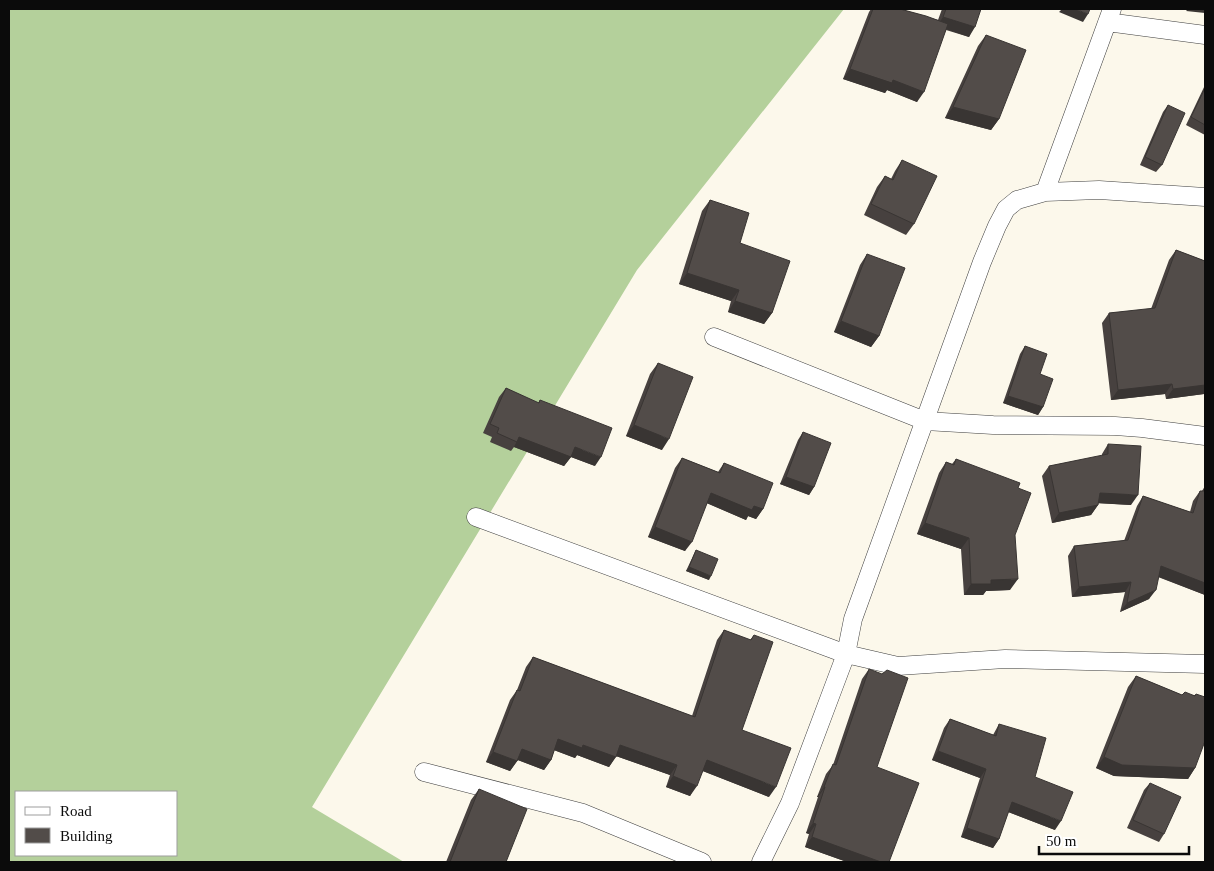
<svg xmlns="http://www.w3.org/2000/svg" width="1214" height="871" viewBox="0 0 1214 871" font-family="Georgia,serif">
<rect width="100%" height="100%" fill="#fcf8eb"/>
<path fill="#b4d09b" fill-rule="evenodd" d="M9,9H844L637,270L312,807L404,862H9ZM16,792H176V855H16Z"/>
<g fill="none" stroke-linecap="round" stroke-linejoin="round">
<defs>
<path id="street" d="M1107,22L1205,35
M1045,192L1112,9
M714,337L925,421L993,425L1115,426L1142,428L1205,436
M476,517L846,654L898,666L1005,659L1205,664
M424,772L583,813L702,862
M761,862L790,803L846,654L853,619L982,262L997,226L1006,209L1017,200L1045,192L1099,190L1205,197"/>
</defs>
<use href="#street" stroke="#3e3e3e" stroke-width="19"/>
<use href="#street" stroke="#fff" stroke-width="18"/>
</g>
<path fill="#47413f" d="M871,9H900L938,20L942,9H981L969,37L946,30L917,102L887,90L885,93L843,79L869,12Z
M986,35L999,119L991,130L945,118L978,46Z
M1205,85V135L1186,125Z
M1168,105L1162,165L1156,172L1140,165L1163,112Z
M902,160L914,224L906,235L864,215L877,187L885,176L891,179L895,171Z
M710,200L740,243L772,313L764,324L728,312L731,301L679,284L702,211Z
M1176,250L1205,261V392L1204,394L1166,399L1165,394L1111,400L1102,323L1109,313L1151,309L1169,260Z
M867,254L879,336L871,347L834,332L860,265Z
M1025,346L1040,374L1043,407L1038,415L1003,403L1020,354Z
M658,363L662,450L626,436L650,374Z
M506,388L538,403L540,400L595,466L571,457L564,466L514,447L511,451L490,442L492,437L483,433L499,397Z
M803,432L814,487L809,495L780,484L798,440Z
M1108,444L1131,505L1098,503V505L1091,515L1052,523L1042,476L1049,466L1102,456V454Z
M682,458L718,472L724,463L763,509L756,519L748,516L746,520L707,503L685,551L648,537L675,468Z
M956,459L1018,488L1015,535L1010,590L986,591L983,595H964L961,549L917,534L939,473L946,462L952,464Z
M1205,486V595L1158,577L1149,599L1120,612L1125,592L1072,597L1068,556L1074,546L1124,541L1137,506L1143,496L1190,512L1193,501L1200,491H1202Z
M696,550L709,580L686,571L694,554Z
M724,630L750,640L754,635L742,730L769,797L703,771L690,796L666,787L670,775L616,756L609,767L577,755L575,758L554,750L551,760L544,770L518,760L510,771L486,762L510,700L517,690L526,667L533,657L692,716L717,640Z
M869,669L877,767L889,862H847L805,847L809,834L806,833L818,797H817L826,774L833,765L862,679Z
M1136,676L1182,695H1195L1196,694L1195,768L1188,779L1114,776L1096,768L1128,687Z
M950,719L993,735L999,724L1035,777L1055,830L1008,812L999,839L993,848L961,837L980,778L932,760L944,728Z
M1150,783L1164,834L1159,842L1127,828L1144,790Z
M479,789L506,862H446L471,800Z"/>
<path fill="#393533" d="M1062,9H1075L1088,14L1083,22L1059,12Z
M1188,9H1205V13L1186,11Z
M943,17L975,27L969,37L937,26Z
M850,69L893,80L924,92L917,102L887,90L885,93L843,79Z
M953,107L999,119L991,130L945,118Z
M687,273L739,290L731,301L679,284Z
M735,301L772,313L764,324L728,312Z
M841,321L879,336L871,347L834,332Z
M1172,384L1165,394L1111,400L1118,390Z
M1205,385V392L1204,394L1166,399L1173,389Z
M1008,396L1043,407L1038,415L1003,403Z
M634,425L669,439L662,450L626,436Z
M519,437L575,447L601,457L595,466L571,457L564,466L514,447Z
M786,477L814,487L809,495L780,484Z
M711,493L754,506L763,509L756,519L748,516L746,520L704,502Z
M1100,493L1138,495L1131,505L1094,503Z
M1098,505L1091,515L1052,523L1059,513Z
M925,523L969,538L961,549L917,534Z
M655,527L692,542L685,551L648,537Z
M1161,566L1205,583V595L1154,575Z
M689,567L711,576L709,580L686,571Z
M1018,579L1010,590L986,591L983,595H964L971,584L991,580Z
M1131,582L1125,592L1072,597L1079,587Z
M1156,590L1149,599L1120,612L1127,603Z
M558,739L583,745L616,757L609,767L577,755L575,758L551,749Z
M620,745L677,765L670,775L613,755Z
M522,749L551,760L544,770L515,759Z
M938,751L986,769L980,778L932,760Z
M493,752L517,761L510,771L486,762Z
M1104,757L1195,768L1188,779L1114,776L1096,768Z
M707,760L776,787L769,797L700,770Z
M673,776L697,786L690,796L666,787Z
M824,787H825L818,797H817Z
M1012,802L1061,821L1055,830L1006,811Z
M813,823L816,824L809,834L806,833Z
M967,828L999,839L993,848L961,837Z
M812,837L881,862H847L805,847Z"/>
<path fill="#524c49" stroke="#393533" d="M873,9H900L926,16L948,24L924,92L893,80L892,83L850,69Z
M946,9H981L975,27L943,17Z
M1075,9H1090L1088,14Z
M986,35L1026,50L999,119L953,107Z
M1205,88V125L1191,117Z
M1168,105L1185,113L1162,165L1145,157Z
M902,160L937,176L914,224L871,204L885,176L893,180Z
M710,200L749,213L740,243L790,261L772,313L735,301L739,290L687,273Z
M1176,250L1205,261V385L1173,389L1172,384L1118,390L1109,313L1155,308Z
M867,254L905,268L879,336L841,321Z
M1025,346L1047,354L1040,374L1053,379L1043,407L1008,396Z
M658,363L693,377L669,439L634,425Z
M506,388L539,403L540,400L612,428L601,457L575,447L571,457L519,437L517,442L497,433L499,428L490,424Z
M803,432L831,443L814,487L786,477Z
M1108,444L1141,446L1138,495L1100,493L1098,505L1059,513L1049,466L1108,454Z
M682,458L720,473L724,463L773,483L763,509L754,506L752,510L711,493L692,542L655,527Z
M956,459L1020,483L1018,488L1031,493L1015,535L1018,579L991,580V584H971L969,538L925,523L946,462L954,465Z
M1200,491H1205V583L1161,566L1156,590L1127,603L1131,582L1079,587L1074,546L1128,540L1143,496L1193,513Z
M696,550L718,559L711,576L689,567Z
M724,630L751,640L754,635L773,642L742,730L791,748L776,787L707,760L697,786L673,776L677,765L620,745L616,757L583,745L582,748L558,739L551,760L522,749L517,761L493,752L517,690L520,691L533,657L695,717Z
M869,669L882,674L887,670L908,678L877,767L919,783L889,862H881L812,837L816,824L813,823L825,787H824L833,764L836,765Z
M1136,676L1182,695L1185,692L1195,696L1196,694L1205,697V741L1195,768L1122,765L1104,757Z
M950,719L996,736L999,724L1046,738L1035,777L1073,792L1061,821L1012,802L999,839L967,828L986,769L938,751Z
M1150,783L1181,797L1164,834L1133,820Z
M479,789L527,809L506,862H450Z"/>
<rect width="1214" height="871" fill="none" stroke="#0b0b0b" stroke-width="20"/>
<rect x="15" y="791" width="162" height="65" fill="#ffffff" stroke="#9d9d9d"/>
<rect x="25" y="807" width="25" height="8" fill="#ffffff" stroke="#9d9d9d"/>
<text x="60" y="816" font-size="15" fill="#0b0b0b">Road</text>
<rect x="25" y="828" width="25" height="15" fill="#524c49" stroke="#9d9d9d"/>
<text x="60" y="841" font-size="15" fill="#0b0b0b">Building</text>
<path d="M1039 846v8h150v-8" fill="none" stroke="#0b0b0b" stroke-width="2.5"/>
<text x="1046" y="846" font-size="15" fill="#0b0b0b" stroke="#ffffff" stroke-width="4" paint-order="stroke">50 m</text>
</svg>
